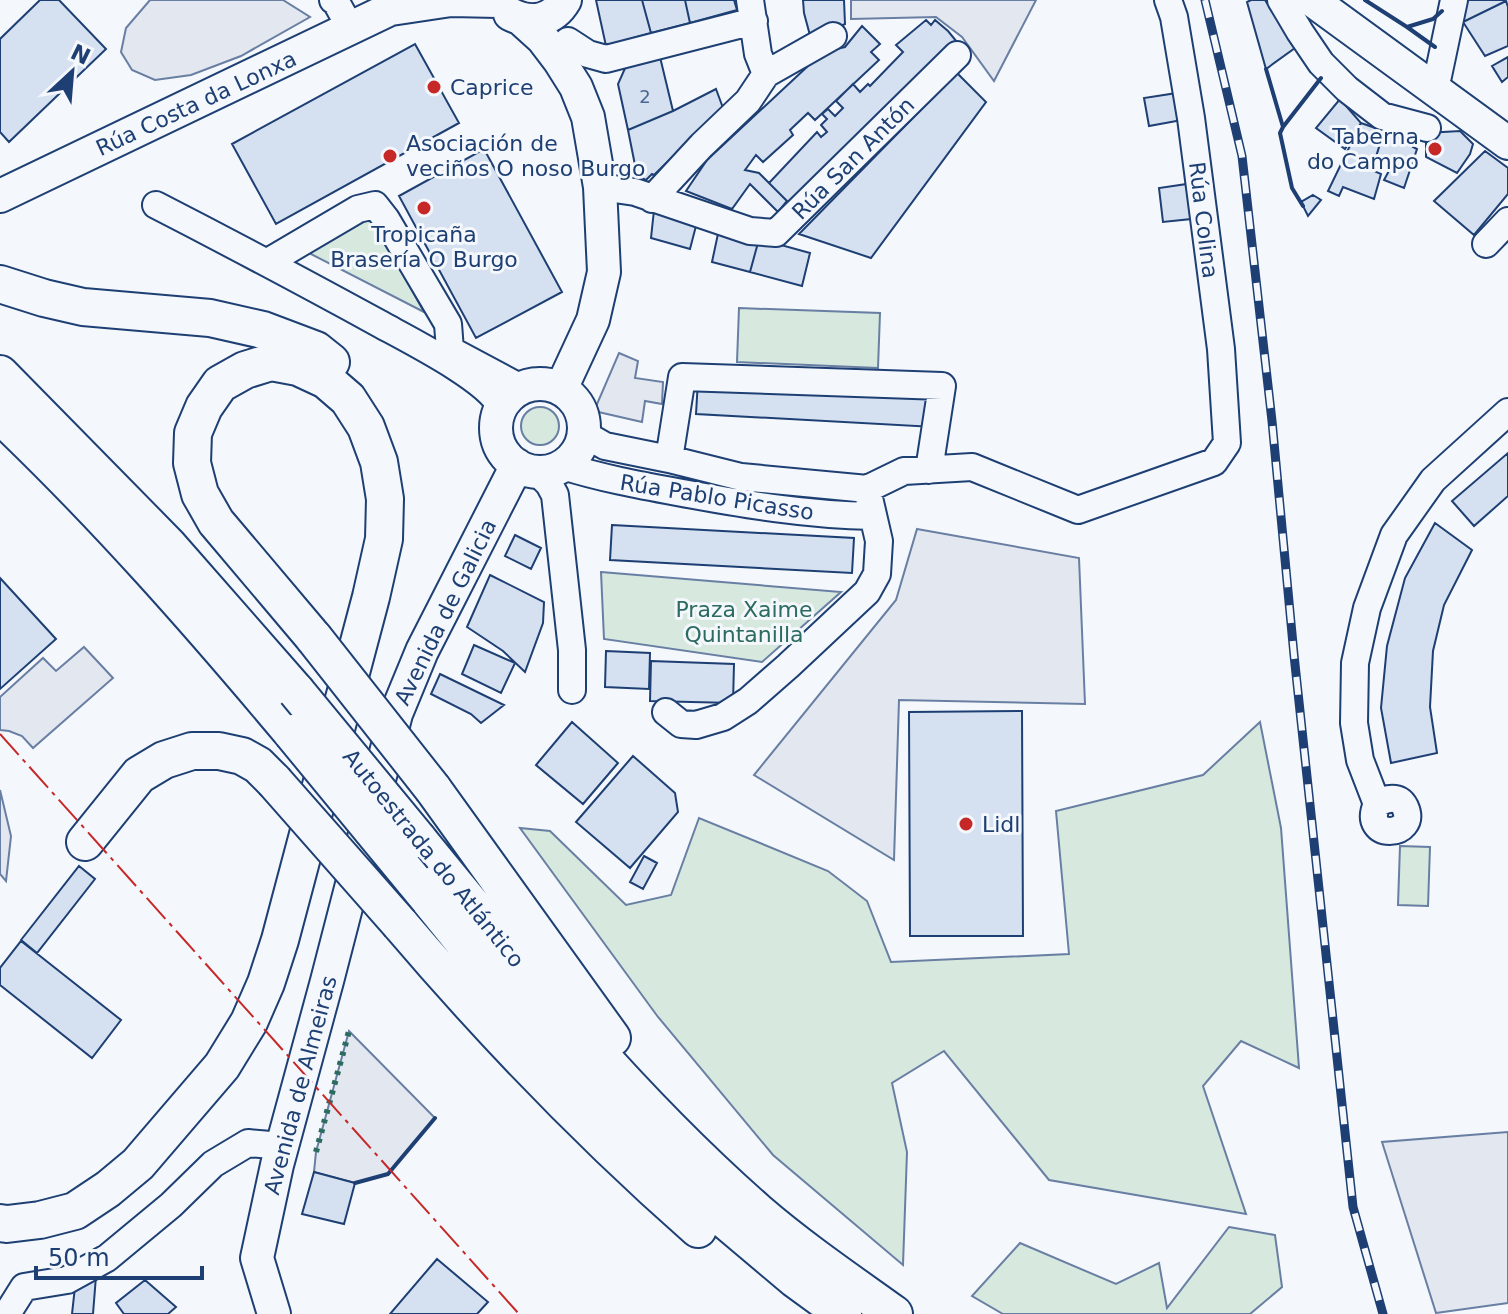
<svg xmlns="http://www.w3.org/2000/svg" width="1508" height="1314" viewBox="0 0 1508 1314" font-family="'DejaVu Sans',sans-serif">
<rect width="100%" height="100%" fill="#f4f7fb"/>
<path fill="#d7e8df" stroke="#687fa3" stroke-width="2" d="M371,217L424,312L309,253Z
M739,308L880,313L878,368L737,362Z
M521 426a19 19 0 1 1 38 0a19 19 0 1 1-38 0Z
M601,572L841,592L762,662L604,639Z
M1260,722L1281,828L1299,1068L1241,1041L1203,1086L1246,1214L1049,1180L944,1051L892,1083L907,1152L903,1265L773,1155L658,1017L520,828L550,831L626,905L671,895L699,818L828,871L867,901L891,962L1069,954L1056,811L1203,775Z
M1400,846L1430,847L1428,906L1398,905Z
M1229,1227L1275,1235L1282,1287L1250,1314H1003L972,1296L1020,1243L1116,1284L1159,1263L1167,1308Z"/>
<path fill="#e3e8f0" stroke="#687fa3" stroke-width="2" d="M150,0H283L310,17L241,56L191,75L155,80L132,70L121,52L126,28Z
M851,0H1036L994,81L962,37L936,17L851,19Z
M619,353L638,361L635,378L663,382L662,404L645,401L642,422L594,411Z
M917,529L1079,558L1085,704L899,700L894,860L754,775L896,600Z
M84,647L113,678L33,748L22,736L9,731L0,730V697L43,658L56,671Z
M0,790L11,836L6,881L0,874Z
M349,1031L435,1118L388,1174L355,1183L314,1172L316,1152Z
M1508,1132V1303L1436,1313L1382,1142Z"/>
<path fill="#d5e0f0" stroke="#1d3f73" stroke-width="2" d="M40,0H59L106,49L9,142L0,132V39Z
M596,0H642L651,33L606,46Z
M642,0H685L690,23L651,33Z
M685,0H734L737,10L690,23Z
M803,0H844L845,24L811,39L804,13Z
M1251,0H1265L1295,48L1266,69L1247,2Z
M1459,0H1505L1506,1L1463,22L1456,8Z
M1506,1L1508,7V46L1485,56L1463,22Z
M926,20L931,25L935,20L948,31L957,42L792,206L769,183L817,132L821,137L827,132L821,125L827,119L822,114L828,109L835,116L843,108L836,101L853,84L860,92L868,84L870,86L903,52L896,45Z
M862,26L880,44L871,52L879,60L815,120L808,113L790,130L793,135L763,162L756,155L745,170L759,173L787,201L778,212L750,184L732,209L686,191L707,160L823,52L845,47Z
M415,44L459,123L276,224L232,144Z
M660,57L673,111L628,130L618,84L626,66Z
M1508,57V77L1502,82L1492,66Z
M957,73L986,102L871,258L799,234Z
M716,89L723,108L654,175L652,174L646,180L637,175L628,130L673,111Z
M1177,93L1182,120L1149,126L1144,98Z
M1340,99L1361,123L1345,149L1316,128Z
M1361,123L1384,131L1372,170L1381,174L1374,199L1343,187L1339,196L1328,191Z
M1384,131L1414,145L1413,147L1417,149L1404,188L1384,180L1391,167L1375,160Z
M1460,131L1473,144L1470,154L1457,173L1426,157V133Z
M484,149L562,292L476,338L399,196Z
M1485,151L1508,168V194L1474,235L1434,201Z
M1187,184L1191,219L1163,222L1159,188Z
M1313,195L1321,200L1308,216L1301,202Z
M654,210L697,222L690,249L651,238Z
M719,229L759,239L750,272L712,262Z
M759,239L810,253L802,286L750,272Z
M698,380L935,393L934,427L696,414Z
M1508,453V496L1474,526L1452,501Z
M1435,523L1472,550L1444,605L1433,651L1430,707L1437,753L1391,763L1381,708L1387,646L1405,578Z
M612,525L854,538L852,573L610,560Z
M515,535L541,548L531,569L505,556Z
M490,575L544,602L543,623L525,672L503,651L467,627Z
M0,578L56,639L0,689Z
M474,645L515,663L501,693L462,674Z
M606,651L650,653L649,689L605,687Z
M651,661L734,664L733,703L650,701Z
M440,674L504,705L481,723L471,714L431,694Z
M1022,711L1023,936H910L909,712Z
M572,722L618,763L583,804L536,765Z
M633,756L675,793L678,812L630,868L576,822Z
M644,856L657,863L643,889L630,882Z
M79,866L95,879L37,953L21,940Z
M21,941L121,1020L92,1058L0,985V968Z
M314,1172L355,1183L344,1224L302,1214Z
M437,1259L488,1302L477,1314H390Z
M96,1276L93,1314H72L75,1287Z
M145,1280L176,1307L168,1314H124L116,1303Z"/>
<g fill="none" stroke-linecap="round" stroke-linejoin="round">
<defs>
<path id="minor" d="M333,0L336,2L351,29
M1281,0L1300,32L1321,63L1347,89L1382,116L1427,128
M568,41L588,54L606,59L754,21
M766,74L833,36
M1438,76L1454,0
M600,187L635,192L750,231L776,233L957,55
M652,199L702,145L748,101L766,74L758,54L750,0
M156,205C232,244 307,284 382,325C411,341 487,379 501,407
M1486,244L1508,221
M268,262L358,209L375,205L386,219L448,324L450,350L521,388
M584,434L605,446L669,459L741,477L857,488L867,489L904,471L972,467L1078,510L1214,462L1227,443L1221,349L1191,118L1174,17L1168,0
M669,459L682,377L942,386L929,470
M563,466C601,478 639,485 677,492C742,504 807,515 873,516
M537,472L549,484L555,495L572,650V690
M666,712L681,724L696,725L723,717L748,701L788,666L867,592L877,574L879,541L867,489
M1377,804C1386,798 1399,795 1405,807C1419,838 1360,841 1377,804L1360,760L1354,723L1355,663L1367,608L1394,535L1433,480L1508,412
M7,1314L24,1287L67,1280L107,1258L171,1205L213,1164L248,1143L282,1146"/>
<path id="major" d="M1312,0L1508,143
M391,9L451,0L498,1
M510,14C531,25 553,21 565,0
M522,20L543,39L559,60L576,87L588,117L600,187L604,272L593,320L561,389
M0,196L409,0
M496 428a44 44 0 1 1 88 0a44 44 0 1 1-88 0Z
M274,1314L257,1258L277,1165L327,981L396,714L422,651L517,465"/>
<path id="highway" d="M0,284L44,298L83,307L210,318L263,330L316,350L331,362
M0,374L168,545L296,691
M0,415C104,514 199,622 292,733
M433,789L612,1038
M418,839C524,969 631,1101 758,1212C801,1249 848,1281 894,1314
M85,842L139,775L164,760L192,751H219L242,756L258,765L274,781
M413,880L494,980L609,1109L693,1193L795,1279L843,1314
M400,924C492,1032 591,1135 698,1229
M0,1223L7,1224L40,1220L75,1211L108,1189L138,1164L222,1066L249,1022L266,983L280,940L371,597L384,539L385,499L379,462L366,427L348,399L326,380L298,367L271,362L245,370L220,384L204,407L193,433L192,463L200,494L216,522L314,638"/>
</defs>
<use href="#minor" stroke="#1d3f73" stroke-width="30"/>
<use href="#major" stroke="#1d3f73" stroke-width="36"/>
<use href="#highway" stroke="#1d3f73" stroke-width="40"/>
<use href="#minor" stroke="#f4f7fb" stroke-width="26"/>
<use href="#major" stroke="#f4f7fb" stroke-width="32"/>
<use href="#highway" stroke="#f4f7fb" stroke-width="36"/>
<defs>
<path id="rail" d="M1205,0L1242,156L1272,421L1294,655L1353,1207L1383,1314"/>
</defs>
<use href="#rail" stroke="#1d3f73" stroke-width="9"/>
<use href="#rail" stroke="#f4f7fb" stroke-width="6" stroke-dasharray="18" stroke-linecap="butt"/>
<defs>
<path id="highway-bridge" d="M314,638L433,789
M296,691L418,839
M292,733L413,880
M274,781L400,924"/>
</defs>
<use href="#highway-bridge" stroke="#1d3f73" stroke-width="40" stroke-linecap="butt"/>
<use href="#highway-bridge" stroke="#f4f7fb" stroke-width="36"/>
<path stroke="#2c6c60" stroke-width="6" stroke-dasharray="4 6" stroke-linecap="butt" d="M316,1152L349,1031"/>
<path stroke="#1d3f73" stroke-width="4" d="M1365,0L1407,27L1433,19L1442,11
M1407,27L1435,47
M1266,69L1283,127L1321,78
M1283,127L1280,133L1292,188L1303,206
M355,1183L388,1174L435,1118"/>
<path stroke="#c62828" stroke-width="2" stroke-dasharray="28 6 4 6" stroke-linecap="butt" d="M0,734L519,1314"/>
</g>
<g fill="#c62828" stroke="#f4f7fb" stroke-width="3">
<circle cx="434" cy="87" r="8"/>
<circle cx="1435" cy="149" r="8"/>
<circle cx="390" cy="156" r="8"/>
<circle cx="424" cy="208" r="8"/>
<circle cx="966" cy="824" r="8"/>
</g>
<g text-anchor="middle" stroke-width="6" stroke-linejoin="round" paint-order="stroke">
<g font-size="18" fill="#4b6792">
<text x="645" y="103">2</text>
</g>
<g font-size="22" fill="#1d3f73" stroke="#f4f7fb" text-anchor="start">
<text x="450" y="95">Caprice</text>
<text x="1419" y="144" text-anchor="end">Taberna<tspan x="1419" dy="25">do Campo</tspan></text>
<text x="406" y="151">Asociación de<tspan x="406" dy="25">veciños O noso Burgo</tspan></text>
<text x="424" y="242" text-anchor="middle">Tropicaña<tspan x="424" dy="25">Brasería O Burgo</tspan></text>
<text x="982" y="832">Lidl</text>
</g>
<g font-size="22" fill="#1d3f73" stroke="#f4f7fb">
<text transform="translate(196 103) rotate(-25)" y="8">Rúa Costa da Lonxa</text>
<text transform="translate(853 158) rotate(-45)" y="8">Rúa San Antón</text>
<text transform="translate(1204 220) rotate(83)" y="8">Rúa Colina</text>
<text transform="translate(717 497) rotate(9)" y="8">Rúa Pablo Picasso</text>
<text transform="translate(445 612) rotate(-64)" y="8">Avenida de Galicia</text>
<text transform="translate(434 858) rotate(51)" y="8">Autoestrada do Atlántico</text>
<text transform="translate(300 1085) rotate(-75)" y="8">Avenida de Almeiras</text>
</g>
<g font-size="22" fill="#2c6c60" stroke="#f4f7fb">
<text x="744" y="617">Praza Xaime<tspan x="744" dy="25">Quintanilla</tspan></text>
</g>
</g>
<g transform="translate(72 72) rotate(26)" stroke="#f4f7fb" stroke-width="6" paint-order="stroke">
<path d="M0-6L14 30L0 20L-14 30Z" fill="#1d3f73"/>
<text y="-12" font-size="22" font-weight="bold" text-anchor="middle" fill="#1d3f73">N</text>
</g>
<path d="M36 1266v12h166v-12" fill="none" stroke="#1d3f73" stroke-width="4"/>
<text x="48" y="1266" font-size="24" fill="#1d3f73" stroke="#f4f7fb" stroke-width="6" paint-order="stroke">50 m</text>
</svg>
